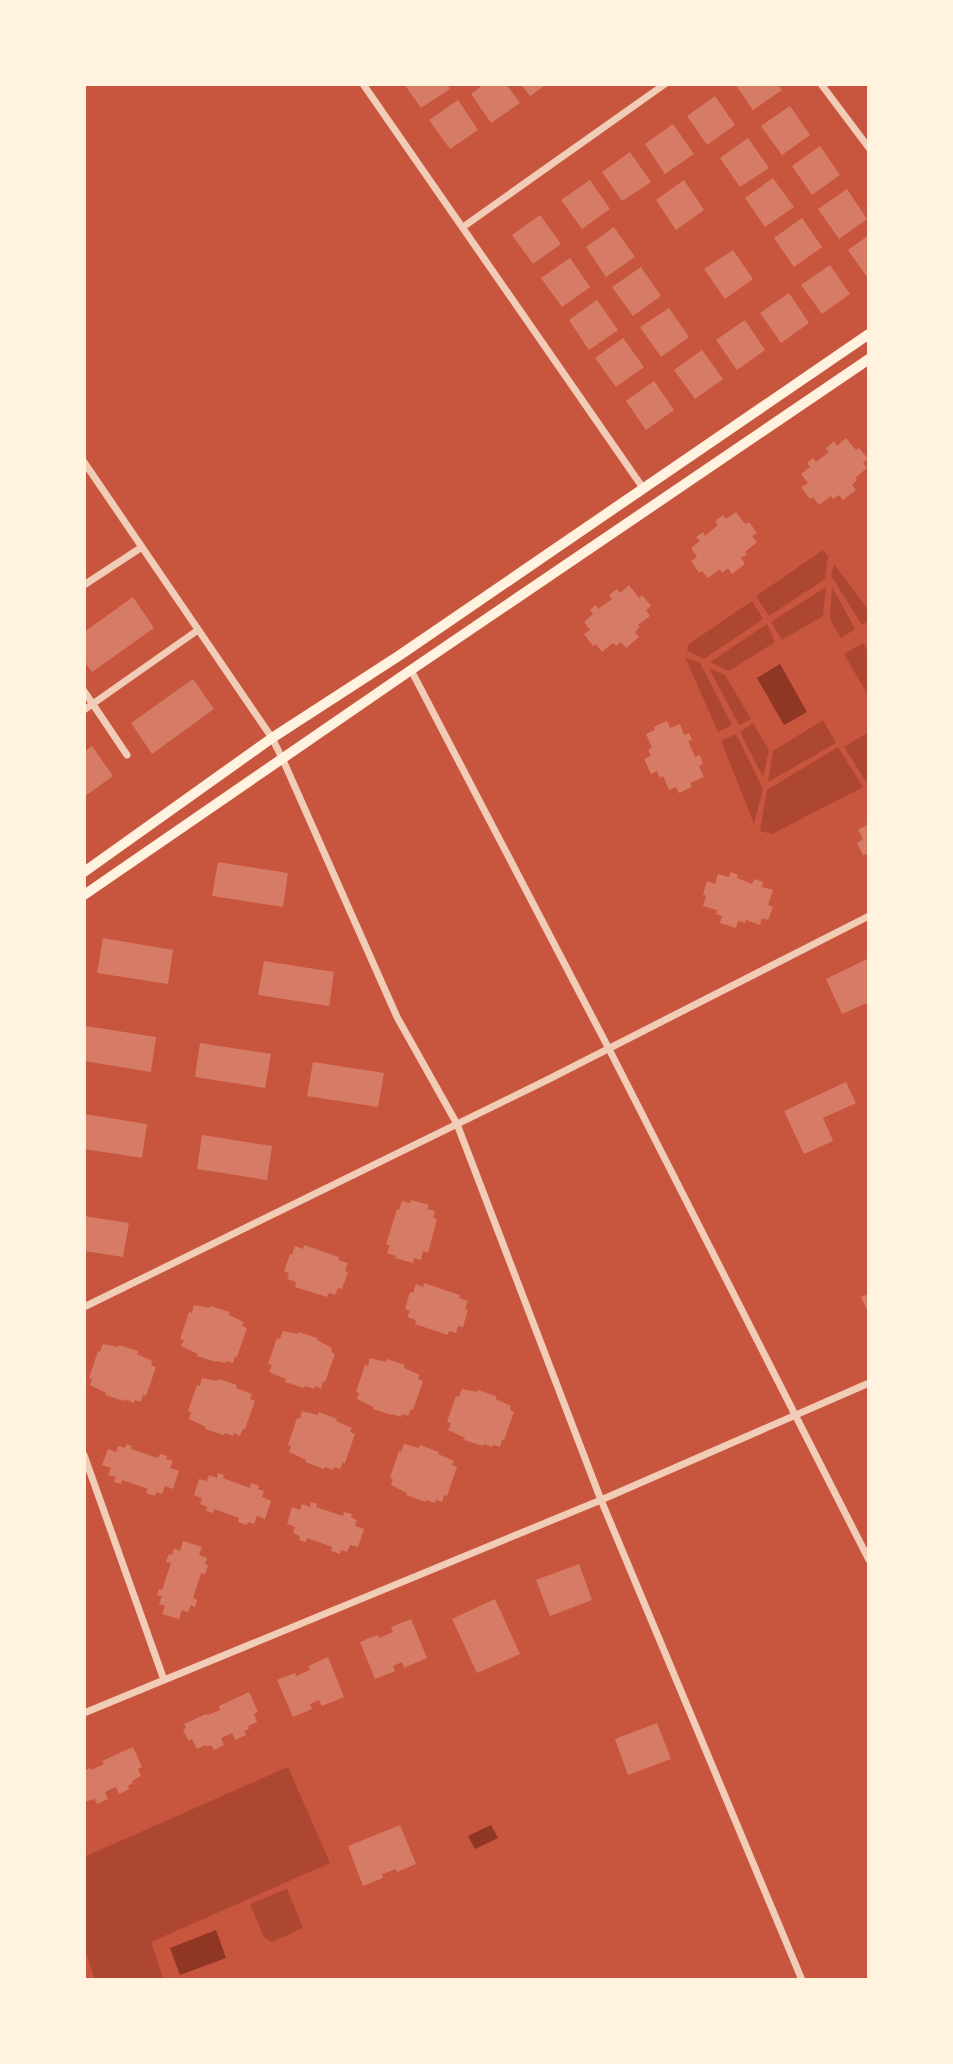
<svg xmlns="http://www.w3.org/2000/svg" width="953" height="2064" viewBox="0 0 953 2064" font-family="Overpass,sans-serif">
<rect width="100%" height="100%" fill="#c8553d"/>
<path fill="#ae4732" d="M823,550L828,556L825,579L769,616L756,596Z
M834,564L869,611V621L862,625L831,576Z
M826,587L823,616L782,640L771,622Z
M832,587L855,629L841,638L830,619Z
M752,601L763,619L704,659L687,651L689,644Z
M767,624L775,642L729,671L710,662Z
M863,643L869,653V697L844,654Z
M685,657L700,663L732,725L718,732Z
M709,668L725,675L751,719L739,725Z
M823,720L836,743L768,782L773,751Z
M753,723L769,750L763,777L740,732Z
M869,732V781L867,783L844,747Z
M736,734L763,789L754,824L721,741Z
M838,747L863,787L772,834L760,831L767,790Z
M288,1767L330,1863L151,1942L164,1980H95L84,1946V1857Z
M287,1889L303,1928L272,1942L264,1937L250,1904Z"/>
<path fill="#8f3625" d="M780,664L807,712L784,725L757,678Z
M491,1825L498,1838L475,1849L468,1836Z
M216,1930L226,1958L180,1975L170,1948Z"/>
<path fill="#d67c66" d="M404,84H447L450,89L421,108Z
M484,84H506L520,103L491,123L471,94Z
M521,84H547L530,96Z
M735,84H777L782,90L753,110Z
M715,96L735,125L707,145L687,116Z
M458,100L478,130L450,149L429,120Z
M790,106L810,135L782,155L761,126Z
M673,124L694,154L665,174L645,144Z
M748,138L769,168L740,187L720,158Z
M820,146L840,175L812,195L792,166Z
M630,152L651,182L622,201L602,172Z
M773,178L794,207L765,227L745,198Z
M590,180L610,209L582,229L561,200Z
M684,180L704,210L676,230L656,200Z
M847,189L867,219L839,239L818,209Z
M540,215L561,244L533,264L512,235Z
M802,218L822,247L794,267L774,238Z
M614,227L635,257L606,277L586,247Z
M869,235V280L848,250Z
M733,250L753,279L725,299L704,269Z
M570,258L590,287L562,307L541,278Z
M830,265L850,294L822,314L801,285Z
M641,267L661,296L633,316L612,287Z
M789,293L809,323L781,343L760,313Z
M597,300L618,330L589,350L569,320Z
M669,308L689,337L661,357L640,327Z
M745,320L765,350L737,370L716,340Z
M623,338L644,367L616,387L595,358Z
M702,350L723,379L695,399L674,370Z
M654,381L674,410L646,430L626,401Z
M846,438L856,450L859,448L868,459L863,463L867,468L855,478L857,480L852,485L856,490L843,500L839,495L833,499L831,496L819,505L813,497L810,499L801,487L808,483L801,474L810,467L807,463L813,458L816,462L829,452L826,448L834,441L837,446Z
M736,512L745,524L749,522L757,533L752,536L757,542L745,552L747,554L741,558L745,564L732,574L728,568L722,573L720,569L708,578L702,571L699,573L691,561L697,557L691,548L700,541L696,537L703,532L705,536L718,525L715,521L723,515L726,519Z
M629,585L639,598L642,595L651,606L646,610L650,616L638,625L640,627L635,632L639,637L626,648L621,642L616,646L613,643L602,652L596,644L593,646L584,634L590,630L584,622L593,614L590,610L596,605L598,609L612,599L609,595L617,589L620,593Z
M133,597L154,628L92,672L84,661V632Z
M193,679L214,709L152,754L131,723Z
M667,721L670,728L680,724L684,735L689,733L692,740L688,741L695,757L700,755L703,764L699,766L704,777L690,783L692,787L679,793L676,787L669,790L663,776L660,778L657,771L651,774L644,759L651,756L648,750L652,748L646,734L655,730L654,727Z
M92,746L113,776L84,797V752Z
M869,817V858L866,854L863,855L857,843L863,839L858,830L869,824L866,819Z
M218,862L288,873L283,907L212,896Z
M731,872L738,875L737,878L752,884L754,879L763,882L762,887L773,890L768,905L773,907L768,920L762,918L760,925L746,920L745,923L738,921L736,928L720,923L722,916L716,914L717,910L703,906L706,896L703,895L707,881L715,884L718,874L729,877Z
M103,938L173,950L168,984L97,973Z
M869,958V1002L842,1014L826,979Z
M264,961L334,972L329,1006L258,995Z
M86,1026L156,1037L151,1072L84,1061Z
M200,1043L271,1054L265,1088L195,1077Z
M313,1062L384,1073L378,1107L307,1096Z
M846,1082L856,1103L823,1118L833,1141L804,1154L784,1111Z
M84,1114L147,1124L142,1158L84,1149Z
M202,1135L272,1146L267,1180L197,1169Z
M411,1200L429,1205L427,1209L435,1211L433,1218L437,1219L428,1253L423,1251L421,1260L414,1258L413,1263L395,1258L396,1256L387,1253L390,1245H386L397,1209L399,1210L402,1201L410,1203Z
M84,1216L129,1223L123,1257L84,1251Z
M304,1245L339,1257L338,1260L348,1263L345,1271L348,1272L342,1289L338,1288L335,1295L329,1293L327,1297L295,1287L296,1282L287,1279L289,1273L284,1271L290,1254L292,1255L295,1246L303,1249Z
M424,1283L460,1295L459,1298L468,1301L465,1309L468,1310L463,1327L458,1326L456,1333L449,1331L448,1335L415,1324L416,1320L407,1317L410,1311L405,1309L410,1292L413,1293L416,1284L423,1287Z
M869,1294V1315L861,1297Z
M194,1305L210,1308L211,1306L229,1312V1315L244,1322L242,1326L247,1328L237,1357L235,1356L233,1363L226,1361L225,1363L217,1361L216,1362L197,1356L198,1354L181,1346L184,1340L180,1339L189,1312L192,1313Z
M283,1331L298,1334L299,1332L317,1338V1340L332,1348L331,1352L335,1354L325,1382L323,1381L321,1389L315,1386L314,1389L305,1386L304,1388L285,1382L286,1379L269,1372L272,1365L268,1364L277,1338L280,1339Z
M103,1344L118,1347L119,1345L138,1351L137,1354L152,1361L151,1365L156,1367L146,1396L143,1395L141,1402L135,1400L134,1403L125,1399L124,1401L105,1395L106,1393L90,1385L92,1379L89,1378L98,1351L100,1352Z
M370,1358L386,1362L387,1359L405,1365L404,1368L420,1375L418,1379L423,1381L413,1410L411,1409L408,1416L402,1414L401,1417L392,1414V1415L373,1409V1407L357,1399L359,1393L356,1392L365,1365L368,1366Z
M202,1378L218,1381L219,1379L237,1385L236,1388L252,1394L250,1399L255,1401L245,1429H243L240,1436L234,1433L233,1436L225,1433L224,1435L205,1429L206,1427L189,1419L191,1412L188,1411L197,1385L200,1386Z
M462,1389L477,1392L478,1390L496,1396V1399L511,1406L510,1410L514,1412L504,1440H502L500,1447L493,1445L492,1447L484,1444L483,1446L464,1440L465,1438L448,1430L451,1423L447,1422L456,1396L459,1397Z
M302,1411L318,1415L319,1412L337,1419L336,1421L352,1428L350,1432L355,1434L345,1463L343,1462L340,1469L334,1467V1470L325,1467L324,1469L305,1462L306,1460L289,1452L291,1446L288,1445L297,1418L300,1419Z
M127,1444L132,1446L131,1449L158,1458L160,1454L167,1456L166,1459L173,1461L170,1468L179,1471L173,1489L165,1486L162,1494L156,1492L155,1496L146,1493L148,1489L122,1480L121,1484L114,1482L116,1477L108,1475L111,1468L102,1465L108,1449L116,1452L118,1446L125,1448Z
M404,1444L419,1448L420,1445L439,1452L438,1454L454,1461L452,1465L457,1467L447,1496L444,1495L442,1502L436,1500L435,1503L426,1500L425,1502L406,1495L407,1493L391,1485L393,1479L390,1478L399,1451L401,1452Z
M218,1473L224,1475L223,1478L250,1488L251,1483L259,1486L258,1489L264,1491L262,1497L271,1501L265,1519L257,1516L254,1524L248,1522L247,1525L238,1522L239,1518L214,1509L213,1513L206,1511L207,1507L200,1504L202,1498L194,1495L199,1479L207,1481L209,1475L217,1478Z
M311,1502L317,1504L316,1507L343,1516L344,1512L352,1514L351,1517L357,1520L355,1526L364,1529L358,1547L350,1545L347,1552L341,1550L340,1554L331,1551L332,1547L307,1538L306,1542L299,1540L300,1536L293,1533L295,1527L287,1524L292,1507L300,1510L302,1504L310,1507Z
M183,1541L202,1547L199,1555L207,1558L205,1564L208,1565L205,1574L201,1573L193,1598L197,1600L195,1607L191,1605L188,1612L182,1610L179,1619L162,1614L165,1606L159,1604L162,1596L157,1595L159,1589L162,1590L171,1563L166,1562L169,1554L172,1555L174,1548L180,1551Z
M579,1564L592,1600L550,1616L536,1580Z
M495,1599L520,1654L477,1673L452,1619Z
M411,1619L427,1658L404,1668L402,1662L393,1666L395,1671L375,1679L360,1642L377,1635L379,1638L393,1632L391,1627Z
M328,1657L344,1697L322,1706L319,1700L310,1704L312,1709L293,1717L277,1680L295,1673L296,1676L310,1670L308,1666Z
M249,1692L258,1712L254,1714L257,1722L248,1726L249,1729L244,1731L246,1735L235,1740L232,1733L221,1738L224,1745L214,1750L211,1745L207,1747L206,1745L197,1749L192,1739L189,1741L183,1730L186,1728L184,1724L206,1714L208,1715L220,1710L219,1706Z
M657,1723L671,1759L628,1775L615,1739Z
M133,1747L142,1767L138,1769L141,1776L132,1781L133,1783L128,1786L129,1789L119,1794L116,1787L105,1792L108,1799L97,1804L95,1799L84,1802V1771L90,1768L91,1770L104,1764L102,1761Z
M400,1825L416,1864L397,1872L396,1869L382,1874L383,1878L363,1886L348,1846Z"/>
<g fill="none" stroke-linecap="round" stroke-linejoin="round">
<path stroke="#f1ccb7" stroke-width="7" d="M363,84L643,488
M821,84L869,148
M463,227L665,84
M84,462L272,738L283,760L397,1017L457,1124L601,1500L802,1980
M84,585L142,547
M411,670L609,1049L869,1560
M84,691L127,755
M84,710L198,630
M84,1307L547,1080L869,916
M84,1455L164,1680
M84,1713L601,1500L869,1383"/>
<path stroke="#fff3e0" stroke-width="10" d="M84,872L272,738L400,655L869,334
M84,895L411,670L869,359"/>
</g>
<rect width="953" height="2064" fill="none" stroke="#fff3e0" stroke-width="172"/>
</svg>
